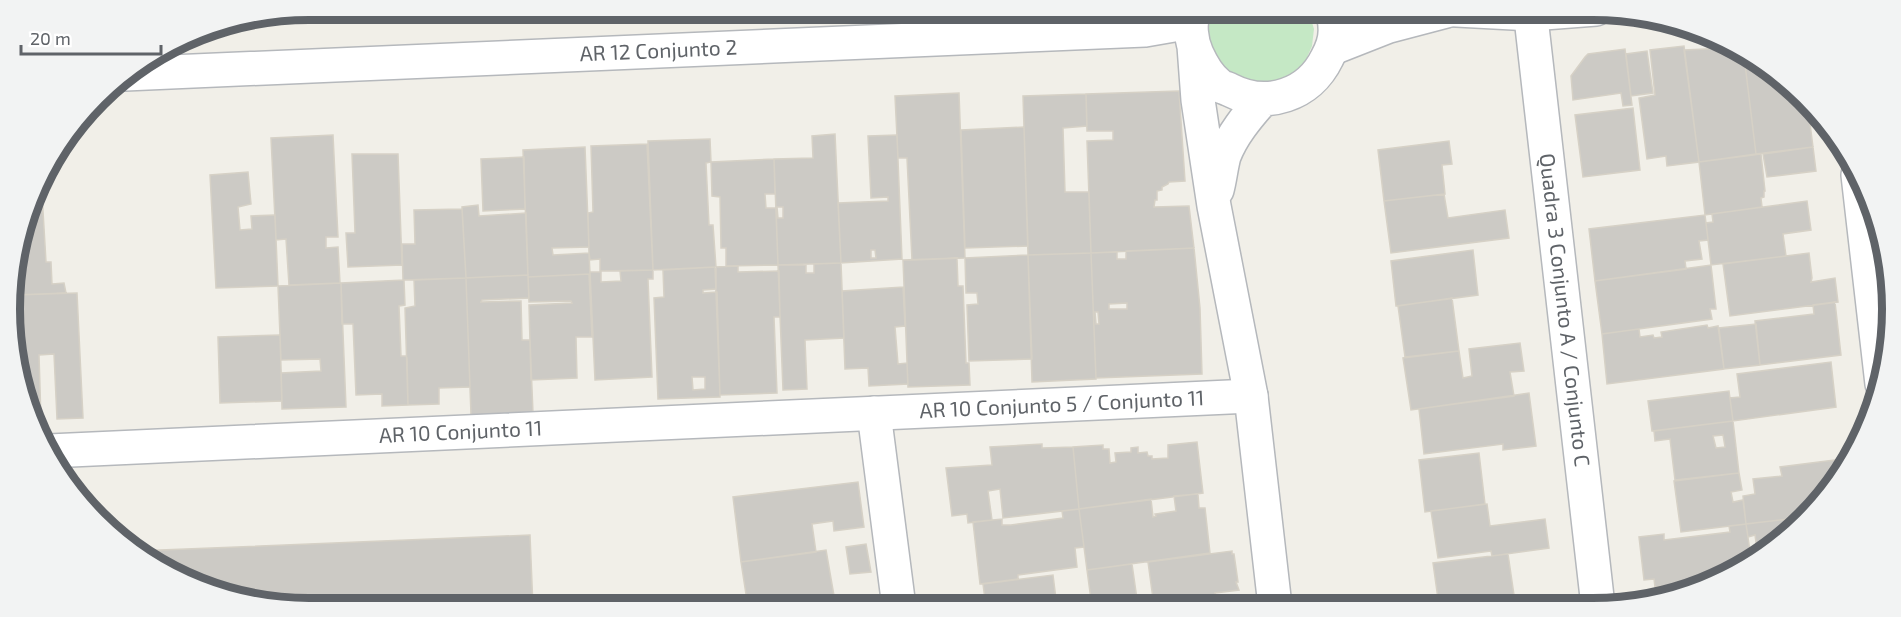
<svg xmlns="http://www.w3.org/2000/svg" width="1901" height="617" viewBox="0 0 1901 617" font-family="'Exo 2',sans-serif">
<rect width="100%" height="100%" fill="#f1efe8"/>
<path fill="#c5e8c5" d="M1211,9H1308L1314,29L1312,46L1305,62L1293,75L1262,87L1230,77L1209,51L1207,17Z"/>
<path fill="#cccac5" stroke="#d6d1c6" stroke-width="1.5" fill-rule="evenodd" d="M1684,46L1699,162L1667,166L1666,156L1647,159L1639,98L1655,95L1650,50Z
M1728,48L1744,56L1756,154L1699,162L1684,50Z
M1625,49L1632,105L1623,106L1621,93L1573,100L1571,76L1585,57L1588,54Z
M1647,51L1653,93L1631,96L1626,54Z
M1744,56L1775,71L1808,108L1813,147L1756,154Z
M1179,91L1185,181L1169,182L1168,184L1162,187V190L1157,191V200H1155L1154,207L1189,206L1194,248L1091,253L1087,141L1113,140V131H1087L1086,94Z
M959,93L965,258L912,260L907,158H898L895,96Z
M1086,94L1087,126L1063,128L1065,192H1089L1091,253L1028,255L1023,96Z
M1633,108L1640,170L1583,177L1575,115Z
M1024,127L1028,246L965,248L961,130Z
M835,134L841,263L778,265L774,159L813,158L812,136ZM777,207H783V218H778Z
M333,135L338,237H326V248L338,247L340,283L289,285L286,239L276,240L271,138Z
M897,135L902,259L841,263L838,203L888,201V197L871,198L868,136ZM871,250H875L876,258H871Z
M710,139L711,162L706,163L709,225H713L716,267L653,270L648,141Z
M1449,141L1452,164L1442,165L1445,194L1384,201L1378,150Z
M647,144L653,270L600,271V259L590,260L589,253L588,213L593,212L591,146Z
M585,147L589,247L552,248L553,255L589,253L590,274L528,277L523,150Z
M1813,147L1816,171L1767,177L1763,154Z
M352,154H398L402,265L348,267L346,233H355Z
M1761,154L1765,191H1764V197L1761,198L1762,207L1705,215L1699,162Z
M524,157L525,209L483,211L481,159Z
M774,159L775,194H765L766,208H776L778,265L726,266V248H721L720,197L712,196L711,162Z
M248,172L251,204L238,207L240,230L252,229L251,216L275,215L278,286L216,288L210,175Z
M34,194H42L46,262H51L52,284L64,283L66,293L15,295L13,264Z
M1444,194L1448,218L1505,210L1509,238L1391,253L1384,201Z
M1807,201L1811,230L1783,234L1786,256L1711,265L1706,223L1713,222L1712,214Z
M478,205L479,216L526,213L528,275L466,278L462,207Z
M462,209L466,278L403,280L402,244H415L414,210Z
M1705,215L1708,240L1699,241L1702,259L1685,261L1686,269L1595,281L1589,229Z
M1194,248L1200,308L1202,374L1096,378L1091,253L1117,252V259H1126V251ZM1127,303V309H1109V304ZM1095,312H1098L1099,324H1096Z
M1473,250L1478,295L1396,306L1391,261Z
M1091,253L1096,379L1032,382L1028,255Z
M1809,253L1812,278L1811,282L1835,278L1838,302L1730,316L1723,264Z
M1028,255L1032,359L969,361L967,305L978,304L977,293H966L965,258Z
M957,258L958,286H963L966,363H969L970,385L908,387L903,260Z
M841,263L844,338L805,340L807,389L783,390L778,265H806V273H814V264Z
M1711,265L1716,309H1710L1712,319L1602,334L1595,281Z
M738,266V272L779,271L780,317H774L777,393L720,395L715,267Z
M716,267V289L703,290V293L717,292L720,397L658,399L654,298L664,297L663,270ZM692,377H705V389L693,390Z
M653,270V279H648L652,377L595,380L590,272H601V282L621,281L620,271Z
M589,274L592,337H576L577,378L531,380L529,305L572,303L571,301L529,302L528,277Z
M528,275L529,298L482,300L481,302L521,301L522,340H530L533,413L471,415L466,278Z
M466,278L470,387L439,388V404L408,405L405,308L415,306L414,280Z
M404,280L405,305L399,306L401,356H406L407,358L408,405L382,406V394L356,395L353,324H342L341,283Z
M341,283L346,407L282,409L281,373L321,371L320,359L281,360L278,286Z
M903,287L905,326L895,327L898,364L907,363L908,384L869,386L868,368L845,369L842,291Z
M77,293L83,418L57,419L54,354L39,355L41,420H35L19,386L14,295Z
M1452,298L1459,351L1405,357L1398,306Z
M1835,302L1841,355L1760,365L1755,321L1814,314L1813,305Z
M1756,324L1760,365L1724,369L1719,328Z
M1707,325L1708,328L1718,326L1724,369L1607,384L1602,334L1639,329L1640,337L1653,335L1654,338L1662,337L1661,332Z
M280,335L282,401L220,403L218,337Z
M1520,343L1524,371L1510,372L1514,396L1411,410L1403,358L1459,351L1463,378L1472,376L1469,349Z
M1831,362L1836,407L1733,421L1730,398L1740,397L1737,374Z
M1729,391L1733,421L1652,431L1648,401Z
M1529,393L1536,446L1503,450V444L1424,454L1419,409Z
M1733,421L1739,473L1675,480L1670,439L1655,441L1654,431ZM1723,435L1725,447L1716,448L1713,436Z
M1197,442L1203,493L1079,509L1073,447L1103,445V449H1109L1110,463L1116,462L1115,453L1131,452V448L1138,447V453L1147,452L1148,456H1152V459L1168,458V445Z
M1042,444V448L1073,447L1079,509L1003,518L1000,489L988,491L992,520L968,523L967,514L952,516L946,468L992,465L990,447Z
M1479,453L1485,504L1425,512L1419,460Z
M1842,459L1843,469L1804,517L1746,524L1743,496L1755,494L1753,479L1782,476L1780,467Z
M1739,473L1742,490L1731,492L1733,502L1743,500L1746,524L1681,532L1674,481Z
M858,482L864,527L834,531L833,521L812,524L816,552L741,562L733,497Z
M1198,494L1199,508H1205L1210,553L1087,570L1079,509L1151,499L1153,517L1156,516L1155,514L1176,511L1174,496Z
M1487,504L1490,526L1545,519L1549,548L1492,556L1491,551L1438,558L1431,511Z
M1079,509L1084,547L1075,548L1077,567L1018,575V579L980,584L973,522L1002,519V525H1011L1063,518L1062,511Z
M1804,517L1790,533L1751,558L1750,552L1757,550L1755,535L1748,537L1746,524Z
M1746,524L1751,558L1714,581L1655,587L1654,579L1644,580L1639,537L1664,534V540L1730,532L1729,526Z
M530,535L533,608H436V602L307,608L231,598L142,557L136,551Z
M866,544L871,572L850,574L846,547Z
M826,550L836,607H748L741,562Z
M1232,551V554H1234L1238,582H1236L1239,590L1215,593L1216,598L1212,599V600L1199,602L1200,606H1154L1148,562Z
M1508,554L1514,595L1487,599V602L1457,606H1439L1433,563Z
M1132,564L1138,606L1092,607L1087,570Z
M1053,575L1057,607H986L983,584Z"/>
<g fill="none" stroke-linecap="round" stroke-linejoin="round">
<defs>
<g id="minor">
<path d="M1438,9L1531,14L1596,9"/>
<path id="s1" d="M1530,9L1598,606"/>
<path d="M1333,48L1389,26L1446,11"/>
<path id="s2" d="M125,74L1145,30L1191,22"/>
<path d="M1858,175L1882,384"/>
<path d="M874,413L899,607"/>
<path id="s3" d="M49,451L1251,396"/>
</g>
<path id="tertiary" d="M1194,9C1189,23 1191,41 1197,54C1202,65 1208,76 1218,84C1221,87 1226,88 1230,90C1267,109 1309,95 1327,58C1332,49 1336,38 1335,27C1335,21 1333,15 1332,9
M1194,46L1198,100L1214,206L1251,396L1275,606
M1217,190C1220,179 1221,167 1224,156C1232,135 1247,117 1262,100"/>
</defs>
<use href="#minor" stroke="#b5b8bc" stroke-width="36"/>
<use href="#tertiary" stroke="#b5b8bc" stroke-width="36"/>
<use href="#minor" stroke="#fff" stroke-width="33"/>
<use href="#tertiary" stroke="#fff" stroke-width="33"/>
</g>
<g text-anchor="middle" stroke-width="4.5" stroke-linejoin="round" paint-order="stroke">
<g font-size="21" fill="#5f6368" stroke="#fff">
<text dy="7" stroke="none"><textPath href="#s2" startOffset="534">AR 12 Conjunto 2</textPath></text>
<text dy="7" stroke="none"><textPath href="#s1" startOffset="303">Quadra 3 Conjunto A / Conjunto C</textPath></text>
<text dy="7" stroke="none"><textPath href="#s3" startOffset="1014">AR 10 Conjunto 5 / Conjunto 11</textPath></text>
<text dy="7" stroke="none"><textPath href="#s3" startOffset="412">AR 10 Conjunto 11</textPath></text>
</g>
</g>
<path d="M0 0H1901V617H0ZM309 20H1593A289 289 0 0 1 1882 309V309A289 289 0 0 1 1593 598H309A289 289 0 0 1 20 309V309A289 289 0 0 1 309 20Z" fill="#f2f3f3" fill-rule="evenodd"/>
<path fill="none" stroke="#5f6368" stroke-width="8" d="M309 20H1593A289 289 0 0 1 1882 309V309A289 289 0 0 1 1593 598H309A289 289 0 0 1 20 309V309A289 289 0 0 1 309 20Z"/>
<path d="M21 45v9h140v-9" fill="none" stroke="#5f6368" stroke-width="3"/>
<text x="30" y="45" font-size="18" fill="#5f6368" stroke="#ffffff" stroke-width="4.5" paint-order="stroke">20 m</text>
</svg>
